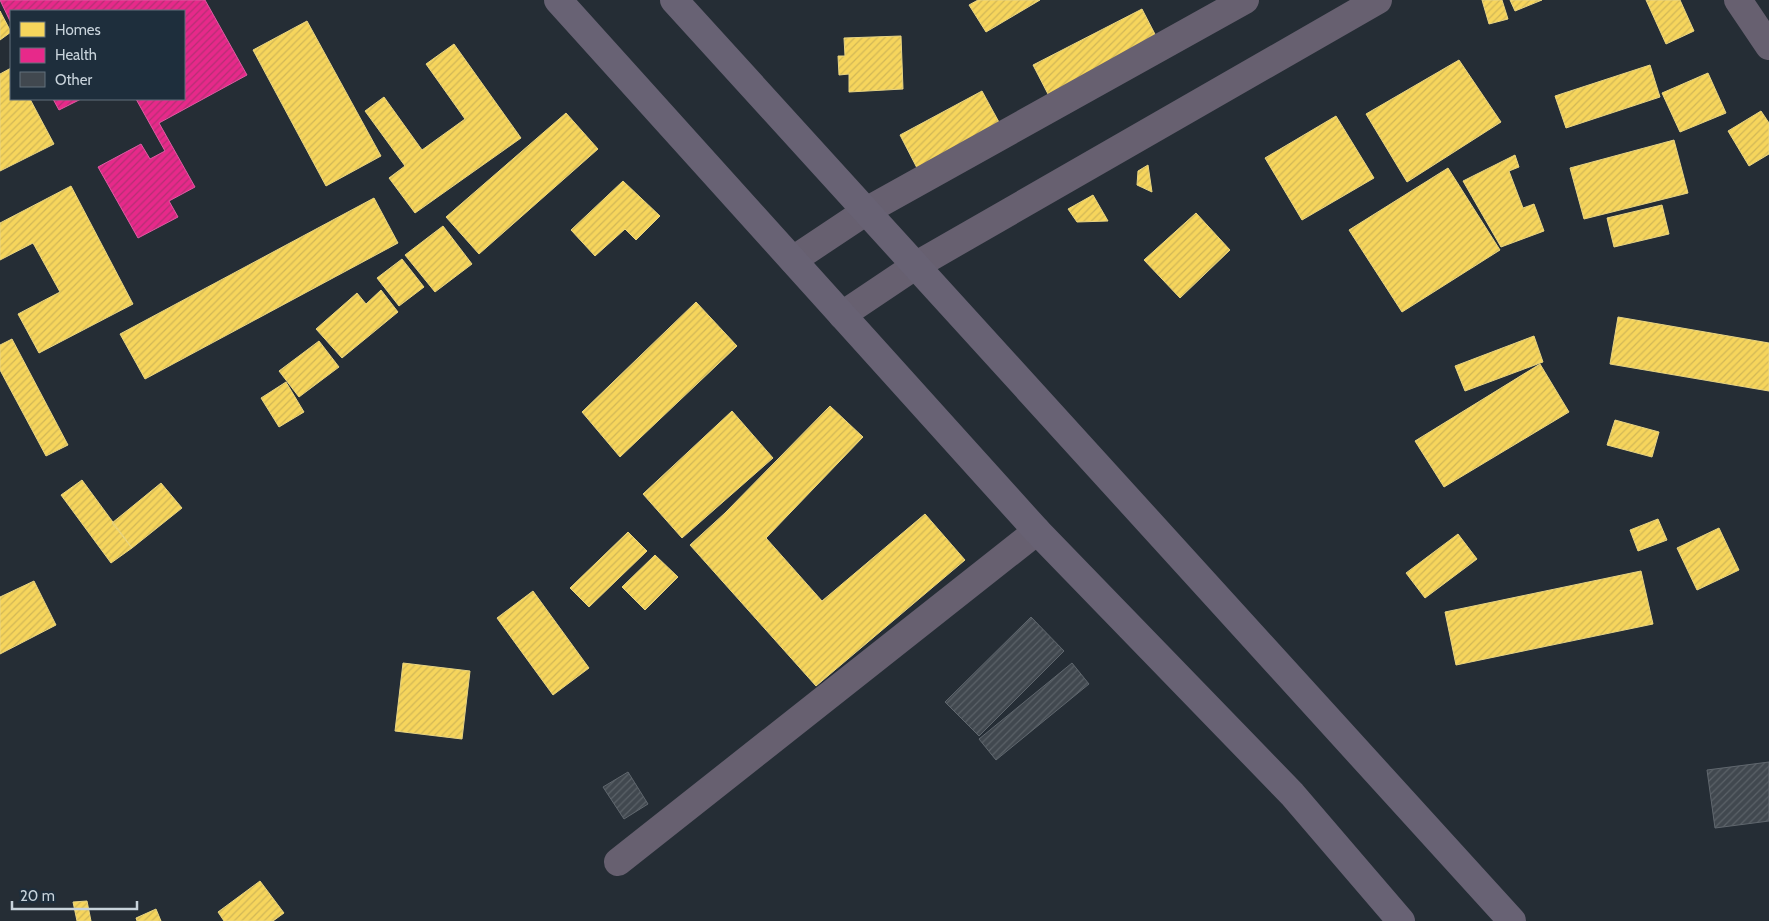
<svg xmlns="http://www.w3.org/2000/svg" width="1769" height="921" viewBox="0 0 1769 921" font-family="Cabin,sans-serif">
<defs>
<pattern id="homes-hatch" width="6" height="6" patternUnits="userSpaceOnUse" patternTransform="scale(1.25)"><rect width="6" height="6" fill="#f6d55c"/><path d="M-1 1l2-2M0 6l6-6M5 7l2-2" fill="none" stroke="#d1b757"/></pattern>
<pattern id="health-hatch" width="6" height="6" patternUnits="userSpaceOnUse" patternTransform="scale(1.25)"><rect width="6" height="6" fill="#e7298a"/><path d="M-1 1l2-2M0 6l6-6M5 7l2-2" fill="none" stroke="#b43074"/></pattern>
<pattern id="building-hatch" width="6" height="6" patternUnits="userSpaceOnUse" patternTransform="scale(1.25)"><rect width="6" height="6" fill="#41484f"/><path d="M-1 1l2-2M0 6l6-6M5 7l2-2" fill="none" stroke="#5b6268"/></pattern>
</defs>
<rect width="100%" height="100%" fill="#252d35"/>
<path fill="url(#homes-hatch)" stroke="#e8d482" d="M978,0H1040L986,32L969,5Z
M1482,0H1502L1508,19L1489,24Z
M1510,0H1542L1515,11Z
M1646,0H1680L1694,31L1666,44Z
M1142,9L1158,40L1049,96L1033,65Z
M0,11L11,32L0,40Z
M307,21L381,156L326,186L253,50Z
M901,36L903,89L849,92V74L839,75L838,56H845L844,38Z
M454,44L521,138L415,213L389,178L405,166L365,111L384,97L422,150L465,119L426,64Z
M1459,60L1501,122L1407,182L1366,114Z
M1650,65L1660,97L1566,128L1555,96Z
M11,68V99H30L54,144L0,171V74Z
M1708,73L1726,113L1680,132L1662,93Z
M982,91L1000,124L917,168L900,135Z
M1761,111L1769,123V154L1749,166L1728,131Z
M566,113L598,149L479,254L446,217Z
M1336,116L1374,178L1302,220L1265,158Z
M1674,140L1688,193L1584,219L1570,168Z
M1515,155L1519,167L1509,171L1523,208L1534,204L1544,231L1501,247L1463,181Z
M1148,165L1152,192L1137,185L1138,171Z
M1448,168L1500,250L1402,312L1349,230Z
M623,181L660,216L636,240L625,229L595,256L571,230Z
M71,186L133,304L39,353L18,314L60,292L33,243L0,260V223Z
M1093,195L1108,221L1077,222L1068,209Z
M374,198L398,243L145,379L120,334Z
M1662,205L1669,234L1614,247L1607,218Z
M1196,213L1230,250L1180,298L1144,260Z
M443,226L472,264L435,292L405,255Z
M402,259L424,287L399,306L377,278Z
M381,290L398,312L342,358L316,329L357,293L366,304Z
M696,302L737,346L620,457L582,412Z
M1618,317L1769,343V391L1610,364Z
M1534,336L1543,362L1465,391L1455,366Z
M12,339L68,445L46,456L0,370V345Z
M319,341L339,367L299,397L279,371Z
M1540,364L1569,412L1444,487L1415,441Z
M286,382L304,412L279,427L261,398Z
M830,406L863,437L766,538L822,601L925,514L965,560L816,686L690,545L725,513Z
M732,411L773,458L682,538L643,494Z
M1615,420L1659,432L1652,457L1607,445Z
M82,480L132,548L111,563L61,495Z
M161,483L182,508L132,548L112,523Z
M1658,519L1667,540L1638,551L1630,530Z
M1719,528L1739,570L1697,590L1677,548Z
M628,532L647,551L589,607L570,588Z
M1458,534L1477,559L1425,598L1406,573Z
M655,555L678,577L645,610L622,587Z
M1641,571L1653,624L1456,665L1445,612Z
M34,581L56,625L0,654V597Z
M533,591L589,668L553,695L497,618Z
M403,663L470,671L462,739L395,731Z
M260,881L284,913L273,921H224L218,912Z
M87,901L91,921H77L73,902Z
M156,909L161,921H137L136,918Z"/>
<path fill="url(#health-hatch)" stroke="#de5ca2" d="M0,0H205L247,75L159,123L195,187L169,201L178,217L138,238L98,167L141,144L150,159L165,151L136,99H184V11H11V23Z
M53,99H81L59,110Z"/>
<path fill="url(#building-hatch)" stroke="#60676e" d="M1031,617L1064,651L979,736L945,702Z
M1072,663L1089,684L996,760L979,739Z
M1769,762V821L1715,828L1707,770Z
M628,772L648,804L624,819L603,787Z"/>
<g fill="none" stroke-linecap="round" stroke-linejoin="round">
<path stroke="#676070" stroke-width="28" d="M1738,0L1769,46
M793,260L868,210L1245,0
M842,315L915,266L1378,0
M618,862L1037,531"/>
<path stroke="#686274" stroke-width="28" d="M558,0L1037,531L1292,794L1401,921
M674,0L1512,921"/>
</g>
<rect x="10" y="10" width="175" height="90" fill="#1e2e3c" stroke="#62707c"/>
<rect x="20" y="22" width="25" height="15" fill="#f6d55c" stroke="#62707c"/>
<text x="55" y="35" font-size="15" fill="#c8d3db">Homes</text>
<rect x="20" y="48" width="25" height="15" fill="#e7298a" stroke="#62707c"/>
<text x="55" y="60" font-size="15" fill="#c8d3db">Health</text>
<rect x="20" y="72" width="25" height="15" fill="#41484f" stroke="#62707c"/>
<text x="55" y="85" font-size="15" fill="#c8d3db">Other</text>
<path d="M12 901v8h125v-8" fill="none" stroke="#c8d3db" stroke-width="2.5"/>
<text x="20" y="901" font-size="15" fill="#c8d3db" stroke="#1e2e3c" stroke-width="4" paint-order="stroke">20 m</text>
</svg>
